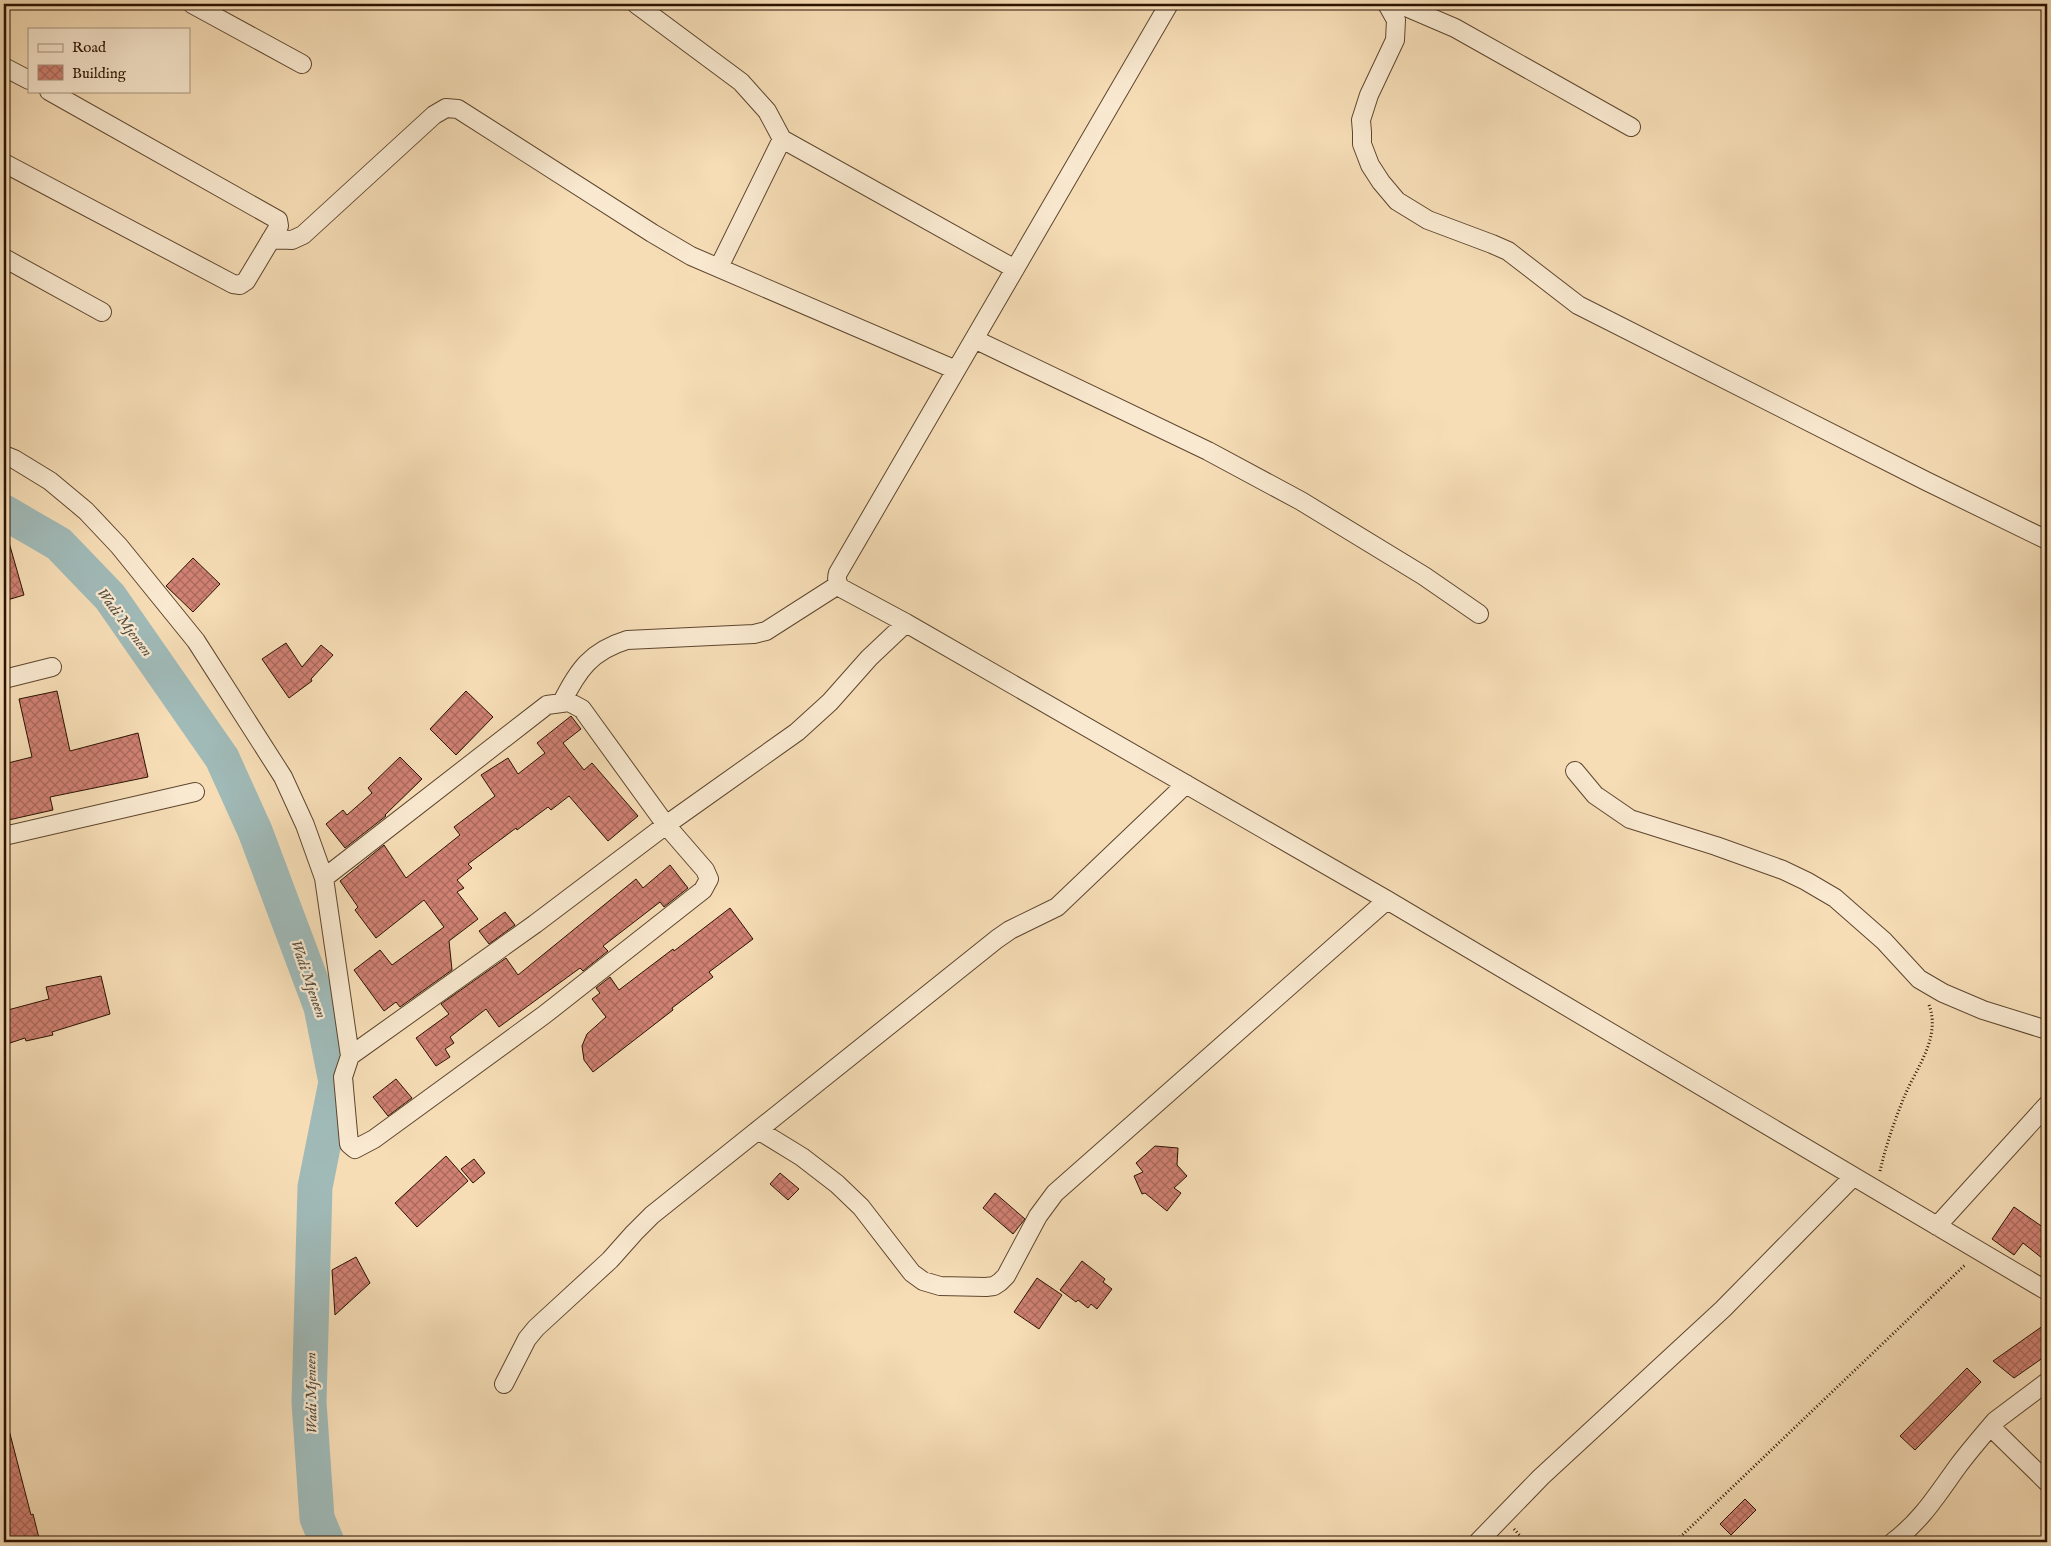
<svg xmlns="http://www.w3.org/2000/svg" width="2051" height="1546" viewBox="0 0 2051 1546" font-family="'IM FELL English',serif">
<defs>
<pattern id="building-cross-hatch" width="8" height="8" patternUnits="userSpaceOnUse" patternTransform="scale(1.25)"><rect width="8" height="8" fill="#d08173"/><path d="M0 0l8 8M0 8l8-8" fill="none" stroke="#a9685c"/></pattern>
</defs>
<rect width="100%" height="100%" fill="#f6ddb6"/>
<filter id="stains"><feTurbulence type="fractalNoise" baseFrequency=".004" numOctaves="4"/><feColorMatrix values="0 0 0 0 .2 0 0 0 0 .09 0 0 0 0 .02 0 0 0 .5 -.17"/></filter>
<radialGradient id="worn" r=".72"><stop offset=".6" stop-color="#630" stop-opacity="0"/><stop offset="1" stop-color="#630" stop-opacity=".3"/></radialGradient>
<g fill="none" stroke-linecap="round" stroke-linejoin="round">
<path stroke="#a0bab8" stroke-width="35" d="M4,512L59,544L110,597L222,758L255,831L321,1007L336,1082L315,1187L309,1402L317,1518L327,1542"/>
</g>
<path fill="url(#building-cross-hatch)" stroke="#2b1300" d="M8,539L24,595L4,601V540Z
M193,558L220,584L193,612L166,586Z
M286,643L302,667L321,645L333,655L311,679L312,681L289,698L262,659Z
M57,691L70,751L138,733L148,777L50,797L53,810L4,821V764L32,757L19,699Z
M466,691L493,717L456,755L430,729Z
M571,716L581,729L563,743L584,770L592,763L638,816L608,841L569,796L551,810L548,807L517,830L516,828L468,864L472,868L457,880L464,888L457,892L478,919L449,941L452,970L400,1007L396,1002L384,1011L354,970L380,950L392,965L444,927L424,900L376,938L355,910L358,907L340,881L384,845L406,878L460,835L454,827L495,796L481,775L508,758L518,774L545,753L537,743Z
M400,757L422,779L385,815L386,816L345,848L326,824L343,810L347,815L372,793L368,788Z
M670,865L688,888L664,907L660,902L603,946L608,951L583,971L580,968L499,1027L486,1009L450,1037L454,1043L445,1049L450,1057L436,1066L416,1038L449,1014L441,1004L506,958L518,975L636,879L643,888Z
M730,908L753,939L709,972L713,977L672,1008L673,1010L593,1072L584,1060L582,1046L587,1034L606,1017L592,999L600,993L596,988L610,977L619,990L673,949L674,951Z
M505,912L515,925L489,944L479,931Z
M101,976L110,1014L52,1032L53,1035L26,1041L25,1038L4,1045V1011L49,999L46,987Z
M396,1079L412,1098L388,1116L373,1097Z
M1155,1146L1178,1148L1177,1165L1187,1176L1174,1188L1181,1193L1167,1211L1145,1193L1142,1194L1134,1176L1143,1172L1136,1163Z
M446,1156L468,1181L417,1227L395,1203Z
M474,1159L485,1173L473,1183L461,1169Z
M780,1173L799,1189L788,1200L770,1184Z
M995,1193L1025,1219L1013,1234L983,1208Z
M2014,1207L2047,1230V1262L2023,1243L2014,1255L1992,1239Z
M356,1257L370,1283L335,1315L332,1270Z
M1082,1261L1105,1279L1103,1282L1112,1289L1097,1309L1091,1304L1088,1308L1078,1300L1076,1302L1060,1290Z
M1037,1278L1062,1295L1039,1329L1014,1312Z
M2047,1323V1355L2014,1378L1993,1361Z
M1967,1368L1981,1382L1915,1450L1900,1436Z
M4,1430H9L31,1515L33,1514L40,1542H4Z
M1745,1499L1756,1510L1731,1535L1720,1524Z"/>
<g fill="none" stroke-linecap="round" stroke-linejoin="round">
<defs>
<path id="street" d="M192,4L302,64
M636,4L741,82L767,111L782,139L1015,269
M1169,4L838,573C836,579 837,583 841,588L906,623L1387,900L2047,1291
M1387,4L1396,20L1395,40L1369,95L1361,120L1362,132V144L1370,165L1381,182L1397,201L1428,220L1492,244L1508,251L1578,305L1926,481L2047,540
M1399,4L1455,28L1631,127
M4,67L29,80
M4,163L233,284L240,285L246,281L279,226L278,220L49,91
M271,239L292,240L303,235L434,115L446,108L458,109L652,233L691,256L956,370
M4,258L102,312
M719,267L782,139
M974,339L1208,451L1301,501L1424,576L1479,614
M4,455L14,459L50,481L86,511L119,546L196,641L283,777L305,825L324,878L350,1056L535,924L666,825L797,732L830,702L869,658L906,623
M4,679L52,667
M562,702C578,670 591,651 627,640L754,634L766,631L838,585
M1575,771L1595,795L1630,819L1716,846L1783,870L1806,881L1835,898L1884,941L1919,979L1943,993L1983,1010L2047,1030
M4,836L195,792
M324,878L547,705L569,702L582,709L666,825L705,870L709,879L703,890L544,1015L374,1139L355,1149L349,1144L343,1077L350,1056
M758,1130L802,1157L837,1184L861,1207L912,1273L923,1281L940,1286L986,1287L994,1286L1000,1282L1006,1276L1038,1216L1055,1193L1387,900
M1937,1226L2047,1105
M2047,1382L1995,1421L1993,1426L1994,1430L2047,1482
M504,1384L527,1339L536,1328L610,1260L634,1233L652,1215L997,939L1010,930L1057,907L1186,784
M1478,1542L1541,1477L1723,1309L1853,1177
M1893,1542C1922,1520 1937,1495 1958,1466C1970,1450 1983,1435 1995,1421"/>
</defs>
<use href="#street" stroke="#5e462e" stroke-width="20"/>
<path stroke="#2b1300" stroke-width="3" stroke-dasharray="1 2.5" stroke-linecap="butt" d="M1880,1171C1886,1145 1895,1119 1905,1095C1917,1067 1941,1037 1929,1005
M1514,1529L1526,1542
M1675,1542L1966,1264"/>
<use href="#street" stroke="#f9e9d0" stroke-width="18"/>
</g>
<g text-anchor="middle" stroke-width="4.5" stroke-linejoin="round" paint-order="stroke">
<g font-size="15" font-style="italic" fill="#544d40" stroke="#f9e9d0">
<text transform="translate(125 622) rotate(53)" y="5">Wadi Mjeneen</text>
<text transform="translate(309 979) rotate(71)" y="5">Wadi Mjeneen</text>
<text transform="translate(311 1393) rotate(-91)" y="5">Wadi Mjeneen</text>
</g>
</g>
<rect width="2051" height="1546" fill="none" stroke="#f6ddb6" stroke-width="20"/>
<rect x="5" y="5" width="2041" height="1536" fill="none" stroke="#2b1300" stroke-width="2.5"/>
<rect x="10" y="10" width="2031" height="1526" fill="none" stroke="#2b1300"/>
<rect x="28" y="28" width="162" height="65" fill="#f9e9d0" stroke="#a7937d"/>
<rect x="38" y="44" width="25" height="8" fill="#f9e9d0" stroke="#a7937d"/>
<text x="72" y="52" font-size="15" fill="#2b1300">Road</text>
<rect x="38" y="65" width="25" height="15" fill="url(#building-cross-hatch)" stroke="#a7937d"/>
<text x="72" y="78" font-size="15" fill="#2b1300">Building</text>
<rect width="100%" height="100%" filter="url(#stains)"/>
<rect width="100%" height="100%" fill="url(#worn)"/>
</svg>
